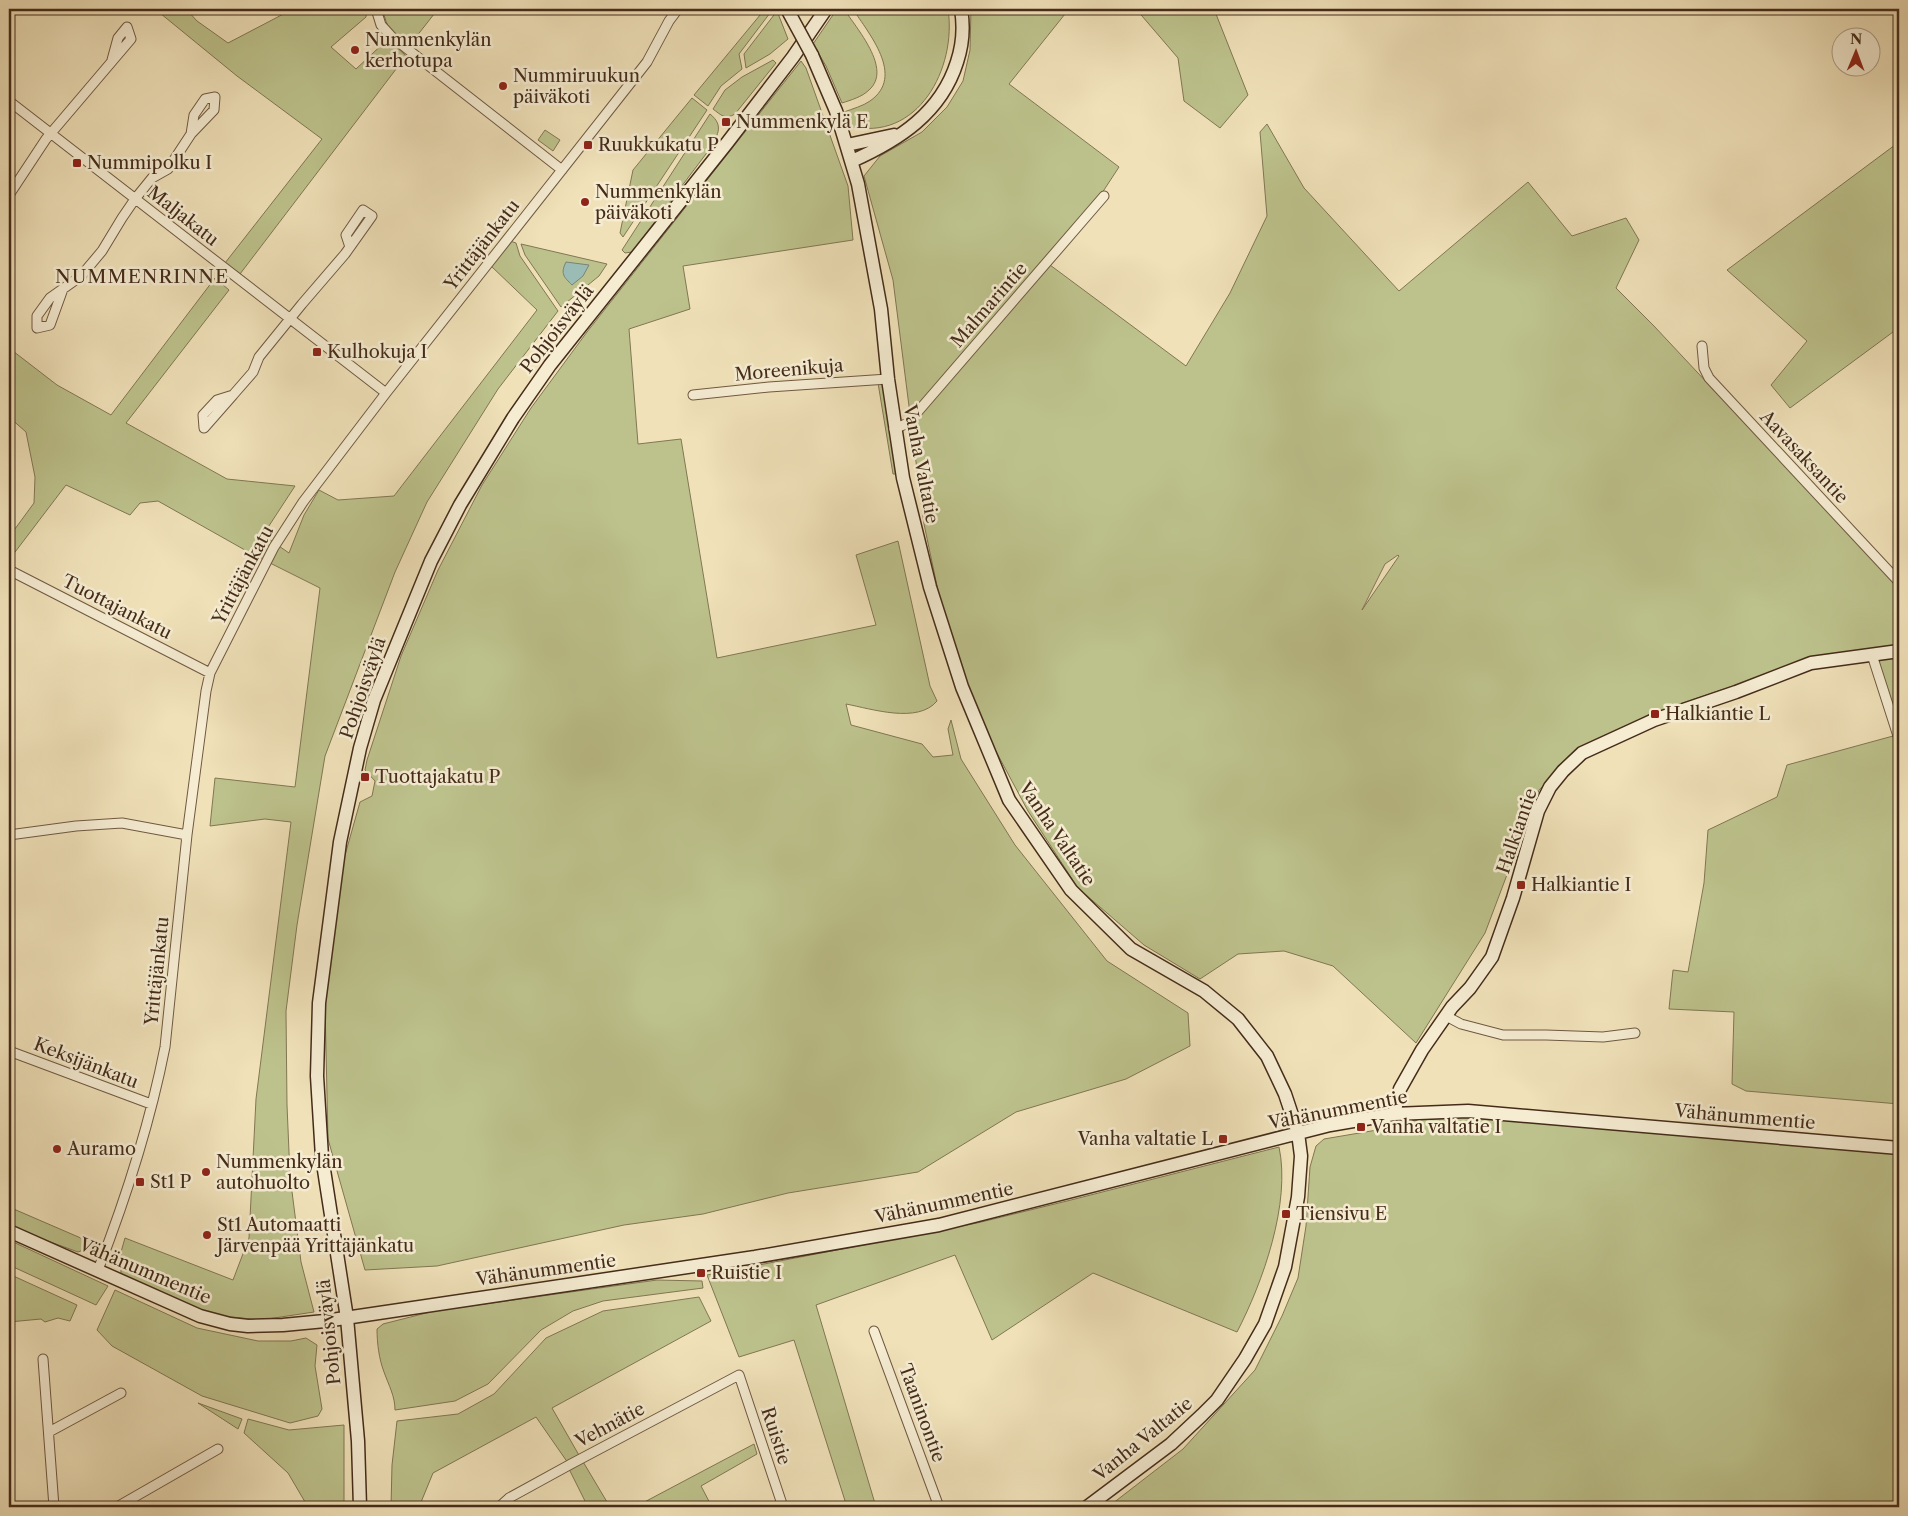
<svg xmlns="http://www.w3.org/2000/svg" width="1908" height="1516" viewBox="0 0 1908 1516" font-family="'Libre Caslon Text',serif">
<rect width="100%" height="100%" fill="#f0e1b9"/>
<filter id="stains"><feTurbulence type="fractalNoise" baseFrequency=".004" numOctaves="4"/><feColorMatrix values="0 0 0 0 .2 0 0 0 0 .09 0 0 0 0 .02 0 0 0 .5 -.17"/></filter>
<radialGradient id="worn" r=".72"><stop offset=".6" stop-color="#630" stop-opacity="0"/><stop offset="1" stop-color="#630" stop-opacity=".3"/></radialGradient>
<path fill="#bdc28c" stroke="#817753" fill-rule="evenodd" d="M155,9H186L197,21L228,43L293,9H367L366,17L331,47L356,69L388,39L406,56L240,274L225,263L322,139L237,76Z
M383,9H438L409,46C393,34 386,29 383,9Z
M765,9H773L739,54L742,69L721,86L708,106L694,95Z
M837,9H844C856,28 893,69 869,90C862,97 851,100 842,103L826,66L813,44Z
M853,9H948C957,68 918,143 849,126L844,112C852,109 863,106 870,101C906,76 868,33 853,9Z
M971,9H1069L1009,84L1119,167L1102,193L910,414L893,280L864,176L880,156L922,132L947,107L963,81L970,50Z
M1136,9H1214L1248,95L1220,128L1184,101L1178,58Z
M777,11L788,39L770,54L746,68L744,54Z
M773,60L776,63L735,114C725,120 721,115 713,109L725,90L742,77Z
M801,61L806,68L848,186L853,240L683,266L690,309L629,329L638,444L681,439L717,658L876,625L856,555L898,541L930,686L937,701C918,724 872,709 846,704L851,725L922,744L933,757L953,755L948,729L951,720L961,759L1015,845L1107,961L1188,1013L1190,1046L1126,1079L1016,1112L918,1172L788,1193L703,1214L624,1225L437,1266L365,1270L328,1139L325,1005L338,880L360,802L372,796L375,781L365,770L367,760L401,656L438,570L482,485L531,408L587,332Z
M692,98L707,110L623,237L620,233L633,170Z
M710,114C725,126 717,136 709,150L632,252L625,253L622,250Z
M1267,124L1304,188L1399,291L1528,182L1572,236L1626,218L1639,240L1616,288L1654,326L1899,588V645L1819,657L1650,714L1580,750L1539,790L1485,933L1416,1043L1333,966L1284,951L1238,954L1200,979L1144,945L1078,888L1028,811L977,716L941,605L924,524L911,423L1050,265L1186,366L1230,293L1267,216L1260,132ZM1398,555L1399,556L1362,610L1385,564Z
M545,130L560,140L553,151L538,140Z
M1899,142V339L1893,332L1790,408L1771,385L1807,341L1727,270Z
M510,241L516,243L520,256L558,311L498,389L427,502L395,572L325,756L297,925L286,1011L287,1105L290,1176L301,1262L314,1312L261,1320L212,1315L121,1275V1252L125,1238L233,1280L249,1238L256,1099L291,822L265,819L210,826L215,778L295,787L320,588L252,554L158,501L140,503L130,515L66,485L9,560V537L34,503L35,477L26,432L9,417V348L57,385L111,415L215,278L229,290L126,423L227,479L295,486L263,535L289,553L304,515L319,490L338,500L394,496L537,310L491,266Z
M521,244L607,264L599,276L561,307L525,255Z
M878,383H881L884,388L897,474H893Z
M1899,656V709L1895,710L1877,660Z
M1893,736L1899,754V1104L1746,1091L1732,1084L1734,1012L1669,1009L1673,970L1688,972L1704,883L1708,830L1777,797L1787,765Z
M1471,1116L1899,1154V1507H1108L1183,1449L1255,1370L1282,1316L1298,1278L1306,1226L1310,1167L1316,1146L1324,1139L1383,1129L1400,1121Z
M1279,1147C1291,1203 1263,1282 1237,1332L1093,1273L992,1340L955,1255L816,1305L876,1507H847L794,1340L739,1357L707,1275L977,1223L1067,1201Z
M9,1207L97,1245L78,1252L9,1227Z
M9,1240L108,1286L96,1305L9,1265Z
M9,1274L77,1305L70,1321L58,1318L45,1322L41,1319L9,1322Z
M657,1280L702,1281L703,1288L603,1301L573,1311L541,1330L488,1384L455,1401L395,1410C395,1396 389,1386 384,1372C379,1359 377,1343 377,1329L383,1324L434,1311Z
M115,1290L197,1328L258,1341H291L306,1338L317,1345L315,1366L322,1409L318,1416L290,1423L202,1396L112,1346L97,1330Z
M699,1297L711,1321L552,1408L580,1457L568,1463L536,1417L433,1473L419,1507H391L392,1465L397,1421L458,1414L494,1394L546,1338L603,1311Z
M198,1403L242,1419L238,1429Z
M248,1419L289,1430L344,1425V1507H308L288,1473L244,1433Z
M754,1444L757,1454L701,1486L712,1507H635Z
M582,1460L610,1507H588L568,1467Z"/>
<path fill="#9bbcb5" stroke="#798277" d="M566,262L589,265L583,276L572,285C564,277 560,274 566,262Z"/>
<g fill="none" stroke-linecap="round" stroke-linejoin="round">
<defs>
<path id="street" d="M376,9L381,25L392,37L562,170
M9,101L386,393
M9,195L46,139L131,39L127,27L118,38L112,60
M63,289L50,325L37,328V316L50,298L81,276L102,251L122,218L135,199L152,178L168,169L191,134L214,110L215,97L205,99L194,115L191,134
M1702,346L1704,368L1709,378L1899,582
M233,395L204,428L203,415L217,400L233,395L253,372L259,357L302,304L345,254L372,216L363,210L346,235L350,247
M693,395L769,387L888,379
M894,429L908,423L1104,196
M9,570L210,673
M1872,655L1899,739
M9,835L76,826L122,823L187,835
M1446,1016L1461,1024L1503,1035H1546L1603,1037L1635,1033
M9,1051L151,1104
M98,1270C126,1198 150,1123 165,1047L187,835L206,691L210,673L274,547L303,502L386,393L647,62L669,21L678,9
M874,1331L939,1507
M43,1359L54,1507
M49,1432L121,1393
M117,1507L218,1449
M499,1507L509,1498L571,1464L739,1375L783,1507"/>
<path id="secondary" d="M812,55L836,111L858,184L881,309L888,379L903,478L930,587L962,687L1009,800L1071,890L1131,949L1204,991L1238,1019L1267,1056L1285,1094L1298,1133L1301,1156L1298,1197L1285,1267L1265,1324L1245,1359L1217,1400L1202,1415L1171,1444L1087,1507
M847,145L894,135
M852,161C899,140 941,113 957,62C963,44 964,27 961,9
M1394,1114L1400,1089L1422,1050L1452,1007L1470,988L1492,957L1513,898L1538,811L1550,787L1563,771L1582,753L1654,720L1736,692L1811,663L1899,651
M9,1231L200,1316L230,1324L248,1326L283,1325L325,1321L755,1257L939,1225L1330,1125L1394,1114L1468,1111L1899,1148
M360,1507L358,1441L347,1318L322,1157L317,1076L319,1003L340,842L360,748L374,700L431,561L460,505L513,418L550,365L727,143L793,57L826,9"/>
</defs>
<use href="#street" stroke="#705942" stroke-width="11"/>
<use href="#secondary" stroke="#452c1a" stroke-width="15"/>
<use href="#street" stroke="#f5ecd2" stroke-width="9"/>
<use href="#secondary" stroke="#f5ecd2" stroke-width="12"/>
<defs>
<path id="secondary-bridge" d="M787,9L812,55"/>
</defs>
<use href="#secondary-bridge" stroke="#452c1a" stroke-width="15" stroke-linecap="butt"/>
<use href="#secondary-bridge" stroke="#f5ecd2" stroke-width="12"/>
</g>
<g fill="#8f2418" stroke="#f5ecd2" stroke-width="2">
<circle cx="355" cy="50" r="5"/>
<circle cx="503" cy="86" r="5"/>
<rect x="721" y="117" width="10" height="10" rx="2.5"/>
<rect x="583" y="140" width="10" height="10" rx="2.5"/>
<rect x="72" y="158" width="10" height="10" rx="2.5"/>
<circle cx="585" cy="202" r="5"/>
<rect x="312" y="347" width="10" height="10" rx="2.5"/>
<rect x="1650" y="709" width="10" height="10" rx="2.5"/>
<rect x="360" y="772" width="10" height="10" rx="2.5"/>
<rect x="1516" y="880" width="10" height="10" rx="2.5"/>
<rect x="1356" y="1122" width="10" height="10" rx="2.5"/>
<rect x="1218" y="1134" width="10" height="10" rx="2.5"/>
<circle cx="57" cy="1149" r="5"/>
<circle cx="206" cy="1172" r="5"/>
<rect x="135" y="1177" width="10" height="10" rx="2.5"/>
<rect x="1281" y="1209" width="10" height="10" rx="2.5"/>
<circle cx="207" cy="1235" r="5"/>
<rect x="696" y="1268" width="10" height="10" rx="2.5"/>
</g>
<g text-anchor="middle" stroke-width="5" stroke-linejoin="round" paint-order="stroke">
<g font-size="18" fill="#452c1a" stroke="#f5ecd2" text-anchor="start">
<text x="365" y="46">Nummenkylän<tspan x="365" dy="21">kerhotupa</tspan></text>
<text x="513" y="82">Nummiruukun<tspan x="513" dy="21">päiväkoti</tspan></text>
<text x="736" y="128">Nummenkylä E</text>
<text x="598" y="151">Ruukkukatu P</text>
<text x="87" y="169">Nummipolku I</text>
<text x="595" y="198">Nummenkylän<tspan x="595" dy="21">päiväkoti</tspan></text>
<text x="327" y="358">Kulhokuja I</text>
<text x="1665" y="720">Halkiantie L</text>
<text x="375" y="783">Tuottajakatu P</text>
<text x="1531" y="891">Halkiantie I</text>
<text x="1371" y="1133">Vanha valtatie I</text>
<text x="1213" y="1145" text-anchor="end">Vanha valtatie L</text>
<text x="67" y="1155">Auramo</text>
<text x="216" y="1168">Nummenkylän<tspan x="216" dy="21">autohuolto</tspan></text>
<text x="150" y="1188">St1 P</text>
<text x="1296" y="1220">Tiensivu E</text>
<text x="217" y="1231">St1 Automaatti<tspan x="217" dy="21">Järvenpää Yrittäjänkatu</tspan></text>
<text x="711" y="1279">Ruistie I</text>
</g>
<g font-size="18" fill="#452c1a" stroke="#f5ecd2">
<text transform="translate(183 216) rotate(38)" y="6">Maljakatu</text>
<text transform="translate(482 245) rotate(-52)" y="6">Yrittäjänkatu</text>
<text transform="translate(989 305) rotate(-49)" y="6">Malmarintie</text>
<text transform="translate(557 329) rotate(-52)" y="6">Pohjoisväylä</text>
<text transform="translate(789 370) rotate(-5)" y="6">Moreenikuja</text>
<text transform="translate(1804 457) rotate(47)" y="6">Aavasaksantie</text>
<text transform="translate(921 464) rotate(79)" y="6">Vanha Valtatie</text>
<text transform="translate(243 575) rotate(-62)" y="6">Yrittäjänkatu</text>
<text transform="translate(117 607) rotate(27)" y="6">Tuottajankatu</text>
<text transform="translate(363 688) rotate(-71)" y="6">Pohjoisväylä</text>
<text transform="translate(1517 831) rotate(-71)" y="6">Halkiantie</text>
<text transform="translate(1057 834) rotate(56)" y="6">Vanha Valtatie</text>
<text transform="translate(157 971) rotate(-84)" y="6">Yrittäjänkatu</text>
<text transform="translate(86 1063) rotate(21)" y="6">Keksijänkatu</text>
<text transform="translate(1338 1110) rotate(-11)" y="6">Vähänummentie</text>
<text transform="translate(1745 1117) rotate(5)" y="6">Vähänummentie</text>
<text transform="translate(944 1203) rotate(-12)" y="6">Vähänummentie</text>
<text transform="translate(546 1270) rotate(-8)" y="6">Vähänummentie</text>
<text transform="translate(145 1271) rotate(23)" y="6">Vähänummentie</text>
<text transform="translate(329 1332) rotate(-96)" y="6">Pohjoisväylä</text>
<text transform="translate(922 1413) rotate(70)" y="6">Taaninontie</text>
<text transform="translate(610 1425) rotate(-28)" y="6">Vehnätie</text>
<text transform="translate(776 1436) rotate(72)" y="6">Ruistie</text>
<text transform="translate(1143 1439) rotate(-39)" y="6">Vanha Valtatie</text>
</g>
<g font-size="19" letter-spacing="1" fill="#452c1a" stroke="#f5ecd2">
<text x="142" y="283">NUMMENRINNE</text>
</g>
</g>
<rect width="1908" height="1516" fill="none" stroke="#f0e1b9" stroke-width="30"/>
<rect x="10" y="10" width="1888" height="1496" fill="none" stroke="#452c1a" stroke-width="2.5"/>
<rect x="15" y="15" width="1878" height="1486" fill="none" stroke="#452c1a"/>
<g transform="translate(1856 52) rotate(1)"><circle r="24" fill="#f5ecd2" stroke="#af9f88"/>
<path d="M0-4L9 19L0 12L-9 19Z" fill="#8f2418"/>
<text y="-8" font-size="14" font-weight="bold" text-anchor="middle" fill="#452c1a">N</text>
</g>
<rect width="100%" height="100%" filter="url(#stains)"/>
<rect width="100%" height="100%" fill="url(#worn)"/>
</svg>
